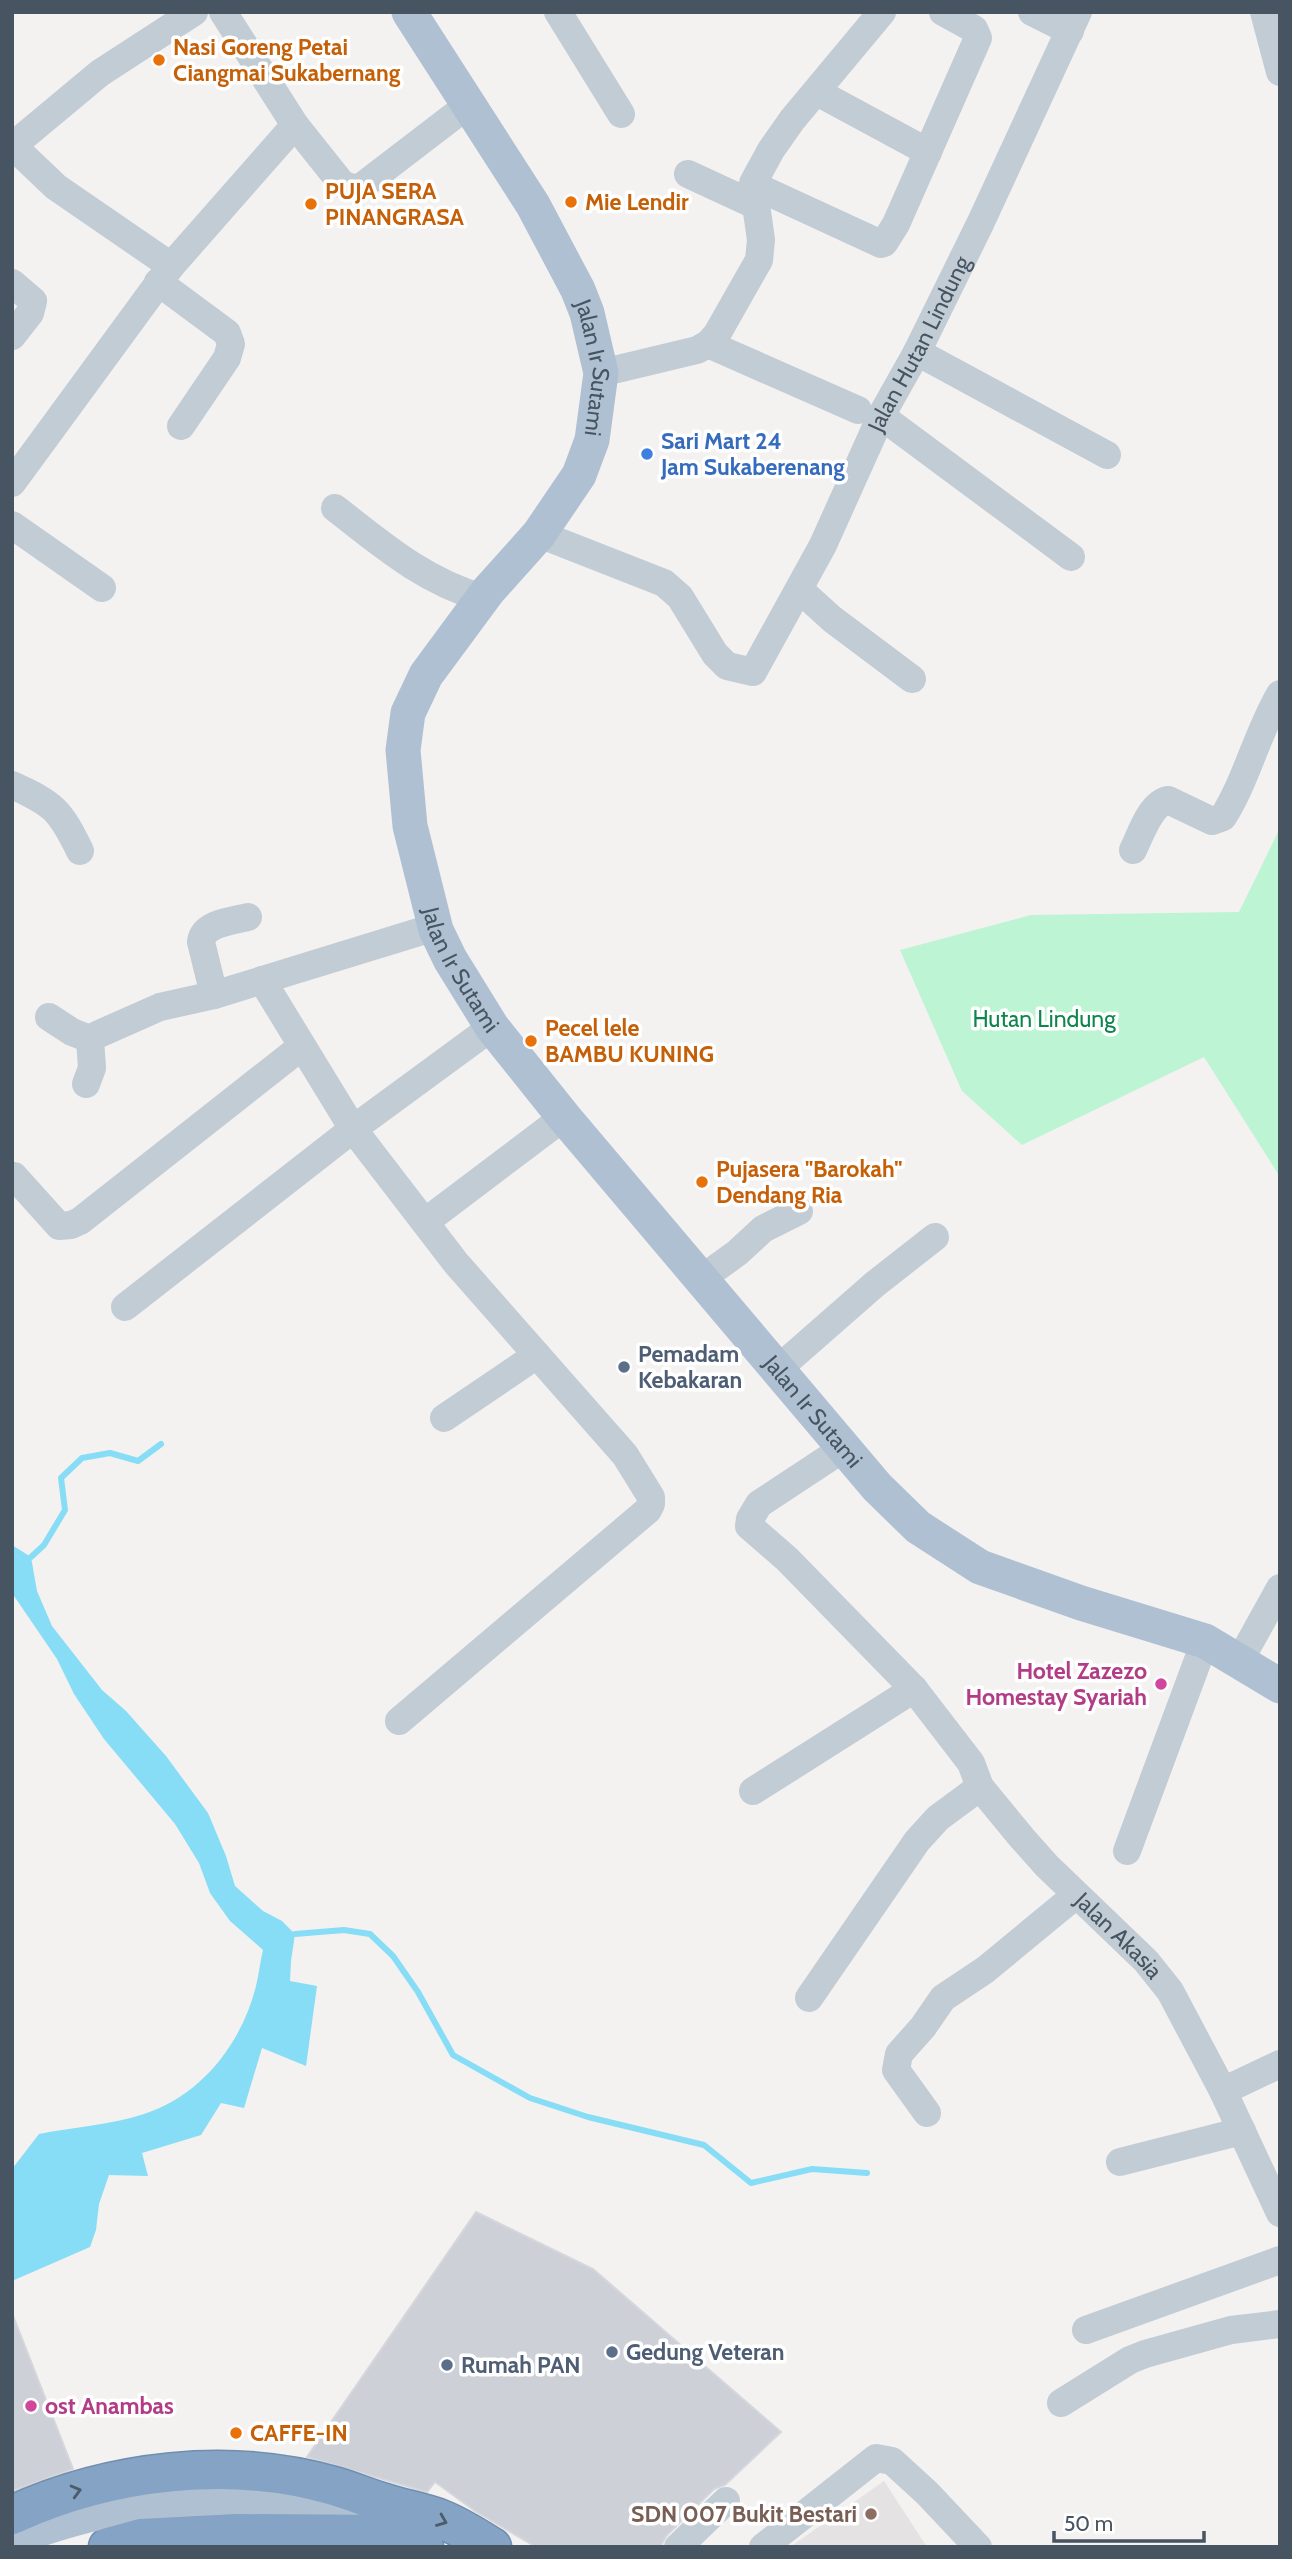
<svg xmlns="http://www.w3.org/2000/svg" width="1292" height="2559" font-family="Cabin,sans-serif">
<rect width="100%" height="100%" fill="#f4f1f1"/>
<path fill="#e5e2e3" d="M 884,2481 L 927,2547 L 790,2547 Z"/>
<path fill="#bdf4d3" d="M 1280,828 L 1280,1177 L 1204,1057 L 1022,1145 L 962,1091 L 900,950 L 1031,915 L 1239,912 Z"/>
<path fill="#86ddf5" d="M 12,1545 L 31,1557 L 37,1591 L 52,1626 L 102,1690 L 126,1711 L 166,1756 L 208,1813 L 226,1856 L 235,1886 L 263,1911 L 282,1921 L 295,1934 L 291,1961 L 290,1981 L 317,1986 L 306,2066 L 262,2048 L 244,2108 L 221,2103 L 201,2135 L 142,2153 L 148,2176 L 109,2175 L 99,2204 L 96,2230 L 90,2247 L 12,2281 L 12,2169 L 39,2134 C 74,2127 111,2125 144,2114 C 201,2096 242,2043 256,1986 C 259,1974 260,1962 263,1950 L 230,1921 L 210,1893 L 199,1863 L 175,1824 L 104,1739 L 74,1694 L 57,1659 L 12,1593 Z"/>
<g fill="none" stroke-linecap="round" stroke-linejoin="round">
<path stroke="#86ddf5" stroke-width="6" d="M 31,1557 L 44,1545 L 65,1510 L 61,1478 L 82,1458 L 110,1453 L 138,1461 L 161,1444
M 295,1934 L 344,1930 L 370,1934 L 393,1956 L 418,1992 L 453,2055 L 530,2098 L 588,2117 L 704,2145 L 751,2183 L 812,2169 L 867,2173"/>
</g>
<path fill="#cdd0d6" stroke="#d5d7dd" stroke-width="2" d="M 476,2212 L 593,2269 L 781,2432 L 725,2485 L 714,2489 L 667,2535 L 660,2547 L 536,2547 L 475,2511 L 435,2482 L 427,2492 L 307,2457 Z
M 12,2313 L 73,2469 L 12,2491 Z"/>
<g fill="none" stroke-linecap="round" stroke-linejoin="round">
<defs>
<path id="highway" d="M 12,2515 C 110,2470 230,2456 334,2486 C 351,2491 368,2498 385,2503 C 403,2509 423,2512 441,2519 C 459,2526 476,2537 492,2547
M 108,2547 L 141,2538 L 237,2533 L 387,2534 L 424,2547"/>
</defs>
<use href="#highway" stroke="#708eb0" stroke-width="41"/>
<g stroke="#c1ccd4" stroke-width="28">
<path d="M 223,12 L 295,125 L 342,184 L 352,188 L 361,187 L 468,105"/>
<path d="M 558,12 L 621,114"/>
<path d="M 1032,12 L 1070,31"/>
<path d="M 1264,12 L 1280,72"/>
<path d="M 817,92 L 928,152"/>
<path d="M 15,148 L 56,187 L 171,266"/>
<path d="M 12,151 L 22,138 L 100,73 L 194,12"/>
<path d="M 688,174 L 755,205"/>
<path d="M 753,185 L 881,244 L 884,243 L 896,224 L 978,38 L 974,29 L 943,12"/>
<path d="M 158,282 L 227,333 L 231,344 L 227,358 L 181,426"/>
<path d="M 12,283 L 33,301 L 30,313 L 12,336"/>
<path d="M 708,344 L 858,410"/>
<path d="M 917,352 L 1107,455"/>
<path d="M 601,373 L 697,350 L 708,344 L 717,334 L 759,260 L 761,240 L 753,183 L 771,150 L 792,120 L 882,12"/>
<path d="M 881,416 L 1071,557"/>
<path d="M 12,483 L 171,266 L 295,125"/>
<path d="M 335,508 C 381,544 425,582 483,598"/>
<path d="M 12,525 L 102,588"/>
<path id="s1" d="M 539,534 L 664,583 L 680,597 L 715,654 L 727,666 L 753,672 L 823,545 L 881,416 L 917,352 L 980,224 L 1078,12"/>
<path d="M 800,590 L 832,619 L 912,679"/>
<path d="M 12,785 C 54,804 60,810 80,851"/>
<path d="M 1133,850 C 1141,834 1150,804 1168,800 L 1212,821 L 1223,817 C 1247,779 1257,733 1280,694"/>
<path d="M 262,980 L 353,1129 L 456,1263 L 625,1455 L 651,1497 L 651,1504 L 648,1510 L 399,1721"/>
<path d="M 214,995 L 201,942 C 203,923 232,921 248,917"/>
<path d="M 49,1017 L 72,1032 L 90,1039"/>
<path d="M 86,1084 L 92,1068 L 90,1039 L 99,1034 L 160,1007 L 214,995 L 435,927"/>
<path d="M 14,1176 L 59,1226 L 71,1225 L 80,1221 L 301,1047"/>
<path d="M 425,1222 L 564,1117"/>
<path d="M 701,1279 L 737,1253 L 763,1229 L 799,1211"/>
<path d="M 125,1307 L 353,1129 L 492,1027"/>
<path d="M 778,1369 L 875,1284 L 935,1237"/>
<path d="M 444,1418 L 537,1355"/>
<path id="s2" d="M 844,1448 L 759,1504 L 750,1519 L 749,1526 L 787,1559 L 914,1689 L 971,1763 L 980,1787 L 1022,1838 L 1047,1866 L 1146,1961 L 1170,1991 L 1223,2091 L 1280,2213"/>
<path d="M 1240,1660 L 1280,1588"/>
<path d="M 753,1791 L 914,1689"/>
<path d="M 1127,1851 L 1205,1641"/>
<path d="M 809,1998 L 917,1841 L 938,1818 L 980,1787"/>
<path d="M 1223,2091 L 1280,2064"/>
<path d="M 927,2113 L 896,2070 L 899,2054 L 923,2027 L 943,1998 L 985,1970 L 1076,1895"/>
<path d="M 1120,2162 L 1242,2131"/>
<path d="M 1086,2330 L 1280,2260"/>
<path d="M 1061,2403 L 1130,2360 L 1145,2354 L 1231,2330 L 1280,2324"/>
<path d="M 678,2547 L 726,2501"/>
<path d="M 763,2547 L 876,2458 L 892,2461 L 927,2493 L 978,2547"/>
</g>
<g stroke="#afc0d2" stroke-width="35">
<path id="s3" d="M 409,12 L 533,205 L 578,290 L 587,313 L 601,373 L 592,440 L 579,475 L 539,534 L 488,591 L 426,675 L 408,713 L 403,750 L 410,826 L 436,930 L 450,959 L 492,1027 L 564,1117 L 877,1487 L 918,1527 L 980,1567 L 1081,1603 L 1205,1641 L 1280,1686"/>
<path d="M 12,2539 C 73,2516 134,2501 200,2499 C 244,2498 289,2506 333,2507 C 349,2507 365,2505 381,2504"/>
</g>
<use href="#highway" stroke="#85a3c4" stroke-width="38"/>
</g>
<defs><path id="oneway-chevron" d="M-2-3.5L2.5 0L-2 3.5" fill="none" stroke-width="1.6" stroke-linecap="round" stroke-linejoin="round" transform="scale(1.75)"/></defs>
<g stroke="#4d5c6b">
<use href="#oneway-chevron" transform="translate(76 2491) rotate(-15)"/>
<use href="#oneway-chevron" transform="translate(442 2521) rotate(22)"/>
</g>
<g fill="#e8710a" stroke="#fff" stroke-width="2.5">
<circle cx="159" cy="60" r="7"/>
<circle cx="571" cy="202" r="7"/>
<circle cx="311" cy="204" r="7"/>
<circle cx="531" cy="1041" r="7"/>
<circle cx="702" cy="1182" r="7"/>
<circle cx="236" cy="2433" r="7"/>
</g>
<circle fill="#3f7fe0" stroke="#fff" stroke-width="2.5" cx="647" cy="454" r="7"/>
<g fill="#5c6f8a" stroke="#fff" stroke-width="2.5">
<circle cx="624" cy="1367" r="7"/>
<circle cx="612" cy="2352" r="7"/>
<circle cx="447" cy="2365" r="7"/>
</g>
<g fill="#d1479c" stroke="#fff" stroke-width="2.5">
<circle cx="1161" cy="1684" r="7"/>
<circle cx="31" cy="2406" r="7"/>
</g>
<circle fill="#8d6e63" stroke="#fff" stroke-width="2.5" cx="871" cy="2514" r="7"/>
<g text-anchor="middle" stroke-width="7" stroke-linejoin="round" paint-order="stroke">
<g font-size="23" font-weight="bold" fill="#c56008" stroke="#fff" text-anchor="start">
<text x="173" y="55">Nasi Goreng Petai<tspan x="173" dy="26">Ciangmai Sukabernang</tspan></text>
<text x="325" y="199">PUJA SERA<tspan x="325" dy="26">PINANGRASA</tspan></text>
<text x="585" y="210">Mie Lendir</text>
<text x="545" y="1036">Pecel lele<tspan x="545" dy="26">BAMBU KUNING</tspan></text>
<text x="716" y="1177">Pujasera "Barokah"<tspan x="716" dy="26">Dendang Ria</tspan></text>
<text x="250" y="2441">CAFFE-IN</text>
</g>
<g font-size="23" fill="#475461" stroke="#fff">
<text dy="8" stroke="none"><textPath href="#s1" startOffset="634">Jalan Hutan Lindung</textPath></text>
<text dy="8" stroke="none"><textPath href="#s3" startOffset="406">Jalan Ir Sutami</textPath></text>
<text dy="8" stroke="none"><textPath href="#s3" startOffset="1078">Jalan Ir Sutami</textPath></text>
<text dy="8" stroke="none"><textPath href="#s3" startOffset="1645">Jalan Ir Sutami</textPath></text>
<text dy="8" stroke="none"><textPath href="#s2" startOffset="681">Jalan Akasia</textPath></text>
</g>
<g font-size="23" font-weight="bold" fill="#366cbe" stroke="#fff" text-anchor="start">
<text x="661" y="449">Sari Mart 24<tspan x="661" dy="26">Jam Sukaberenang</tspan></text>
</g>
<g font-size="23" fill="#0e864b" stroke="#fff">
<text x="1044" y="1027">Hutan Lindung</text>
</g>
<g font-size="23" font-weight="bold" fill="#4e5e75" stroke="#fff" text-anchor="start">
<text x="638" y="1362">Pemadam<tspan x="638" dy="26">Kebakaran</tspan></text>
<text x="626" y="2360">Gedung Veteran</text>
<text x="461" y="2373">Rumah PAN</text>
</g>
<g font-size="23" font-weight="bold" fill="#b23c85" stroke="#fff" text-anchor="end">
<text x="1147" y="1679">Hotel Zazezo<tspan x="1147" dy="26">Homestay Syariah</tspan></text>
<text x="45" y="2414" text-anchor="start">ost Anambas</text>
</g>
<g font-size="23" font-weight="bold" fill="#785e54" stroke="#fff" text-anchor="end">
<text x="857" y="2522">SDN 007 Bukit Bestari</text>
</g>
</g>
<rect width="1292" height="2559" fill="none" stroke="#475461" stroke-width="28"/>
<path d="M1054 2531v10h150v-10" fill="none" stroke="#475461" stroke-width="3.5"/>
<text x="1064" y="2531" font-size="21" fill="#475461" stroke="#ffffff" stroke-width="5" paint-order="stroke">50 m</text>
</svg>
